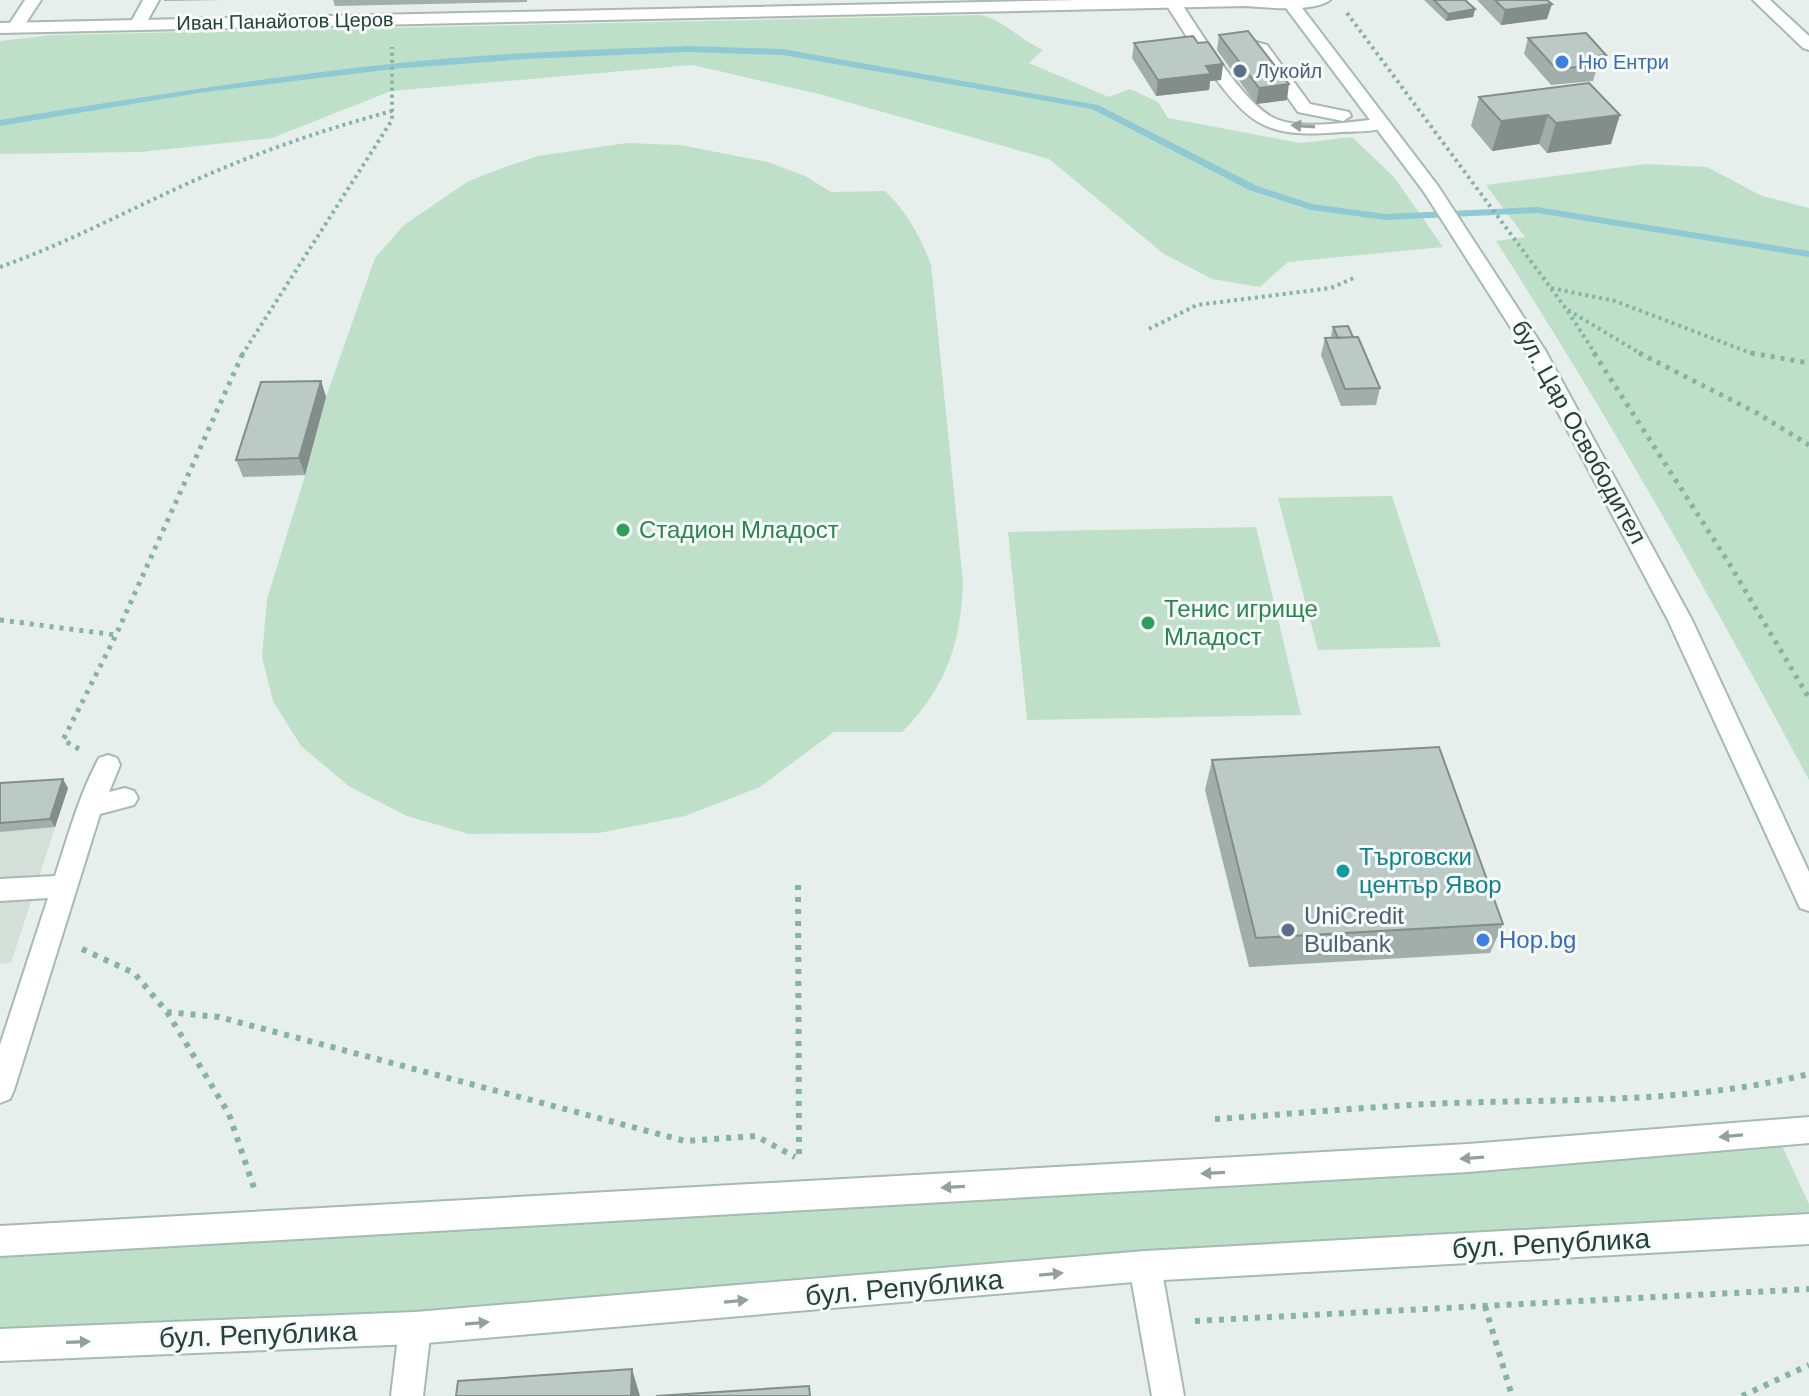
<svg xmlns="http://www.w3.org/2000/svg" width="1809" height="1396" font-family="Helvetica,sans-serif">
<rect width="100%" height="100%" fill="#e6efeb"/>
<path fill="#d4dfda" d="M 68,788 L 11,963 L 0,964 L 0,791 Z"/>
<path fill="#bfe0c8" d="M 981,15 C 1005,21 1020,40 1043,50 L 1029,63 L 1109,97 L 1130,89 L 1158,102 L 1168,118 L 1300,143 L 1352,137 L 1394,177 L 1443,247 L 1288,262 L 1260,287 L 1212,279 L 1164,254 L 1049,159 L 819,94 L 692,65 L 391,91 L 272,138 L 141,152 L 0,154 L 0,41 L 52,35 Z
M 627,143 L 680,145 L 768,162 L 805,176 L 831,192 L 885,191 C 908,213 919,235 931,264 L 963,582 C 961,643 946,688 902,732 L 834,732 L 760,787 L 685,816 L 599,833 L 469,834 L 407,816 L 350,787 L 301,746 L 273,701 L 262,657 L 267,599 L 305,476 L 267,399 L 326,397 L 375,258 L 404,225 L 467,182 L 502,168 L 538,156 Z
M 1646,164 L 1707,167 L 1762,196 L 1809,208 L 1809,780 C 1711,597 1608,415 1496,241 L 1525,237 L 1486,185 Z
M 1392,496 L 1441,647 L 1318,650 L 1278,498 Z
M 1256,527 L 1301,715 L 1027,720 L 1008,532 Z
M 1776,1133 L 1809,1204 L 1809,1229 L 0,1346 L 0,1242 Z"/>
<g fill="none" stroke-linecap="round" stroke-linejoin="round">
<path fill="#8ec9d4" fill-rule="evenodd" d="M 687,46 L 783,49 L 1098,105 L 1257,186 L 1312,204 L 1386,214 L 1537,207 L 1809,251 L 1809,257 L 1537,213 L 1386,220 L 1311,210 L 1249,190 L 1092,109 L 783,55 L 687,52 L 525,59 L 393,69 L 205,92 L 0,126 L 0,120 C 130,99 259,78 390,64 C 489,53 588,50 687,46 Z"/>
<defs>
<path id="lane" d="M 25,0 L 41,0 L 22,29 L 10,29 L 8,26 Z
M 143,0 L 159,0 L 144,27 L 132,27 L 130,24 Z
M 1167,0 L 1179,0 C 1200,30 1243,105 1276,119 C 1307,131 1349,121 1381,119 L 1389,124 C 1379,133 1356,131 1342,132 C 1316,134 1285,136 1262,124 C 1228,108 1187,35 1165,3 Z
M 1753,0 L 1770,0 L 1809,36 L 1809,50 L 1803,48 Z
M 1229,35 L 1267,45 L 1310,104 L 1349,112 L 1351,116 L 1343,121 L 1298,112 L 1255,51 L 1223,43 L 1221,40 Z
M 108,755 L 117,758 L 120,765 L 109,792 L 125,788 L 134,791 L 138,798 L 134,805 L 100,814 L 14,1090 L 10,1099 L 0,1103 L 0,1045 L 48,898 L 0,901 L 0,879 L 55,876 C 68,836 79,795 99,758 Z
M 1145,1251 L 1156,1255 L 1161,1266 L 1184,1396 L 1152,1396 L 1129,1266 L 1134,1255 Z
M 415,1312 L 426,1317 L 431,1328 L 423,1396 L 391,1396 L 399,1328 L 404,1317 Z"/>
<path id="street" d="M 1078,0 L 1330,0 C 1313,13 1265,7 1244,6 L 0,33 L 0,23 Z"/>
<path id="secondary" d="M 1280,0 L 1296,0 L 1438,186 L 1545,350 L 1692,620 L 1809,872 L 1809,911 L 1800,908 L 1668,620 L 1525,350 L 1424,192 Z
M 1809,1117 L 1809,1143 L 1468,1172 L 0,1256 L 0,1226 L 1468,1144 Z
M 1809,1214 L 1809,1244 L 1145,1281 L 415,1344 L 0,1361 L 0,1329 L 415,1312 L 1145,1251 Z"/>
</defs>
<use href="#lane" stroke="#a8b8b2" stroke-width="4"/>
<use href="#street" stroke="#a8b8b2" stroke-width="4"/>
<use href="#secondary" stroke="#a4bbb3" stroke-width="4"/>
<path stroke="#86b3a5" stroke-width="4" stroke-dasharray="3 4" stroke-linecap="butt" d="M 1347,13 L 1567,310 L 1596,355
M 0,267 C 71,242 137,205 207,175 C 267,149 329,128 392,111
M 1551,288 L 1615,301 L 1756,355
M 1568,310 L 1643,355
M 1149,329 L 1197,305 L 1331,288 L 1356,277
M 242,355 L 392,120 L 392,47"/>
<path stroke="#86b3a5" stroke-width="5" stroke-dasharray="4 6" stroke-linecap="butt" d="M 1594,353 L 1727,560 L 1809,698
M 1639,353 L 1757,413 L 1809,445
M 1751,353 L 1809,363
M 0,620 L 116,635
M 79,749 L 63,740 L 116,635 L 243,353"/>
<path stroke="#86b3a5" stroke-width="6" stroke-dasharray="5 7" stroke-linecap="butt" d="M 798,885 L 799,1159
M 82,949 L 134,973 L 167,1012 L 219,1017 L 685,1141 L 756,1136 L 795,1157
M 167,1012 L 229,1114 L 255,1191
M 1215,1119 C 1294,1114 1373,1106 1452,1103 C 1573,1099 1691,1103 1809,1074
M 1485,1306 L 1512,1396
M 1195,1321 L 1809,1289
M 1742,1396 L 1809,1365"/>
<use href="#lane" fill="#fff" fill-rule="evenodd"/>
<use href="#street" fill="#fff" fill-rule="evenodd"/>
<use href="#secondary" fill="#fff" fill-rule="evenodd"/>
</g>
<path fill="#a1aea9" d="M 164,0 L 224,0 L 164,1 Z
M 333,0 L 527,0 L 527,2 L 335,6 Z
M 1424,0 L 1465,0 L 1475,9 L 1473,17 L 1446,21 Z
M 1477,0 L 1547,0 L 1547,19 L 1501,25 Z
M 1219,35 L 1287,100 L 1256,104 L 1217,50 Z
M 1528,38 L 1606,55 L 1601,71 L 1596,71 L 1593,81 L 1551,85 L 1524,54 Z
M 1134,43 L 1198,43 L 1223,64 L 1221,80 L 1210,81 L 1209,90 L 1156,96 L 1132,58 Z
M 1589,83 L 1611,144 L 1547,153 L 1539,144 L 1492,151 L 1471,126 L 1479,97 Z
M 1333,327 L 1353,337 L 1380,388 L 1376,405 L 1341,406 L 1321,355 L 1325,338 L 1332,338 L 1331,336 Z
M 321,381 L 326,397 L 305,475 L 243,477 L 236,460 Z
M 1212,760 L 1503,924 L 1490,953 L 1249,967 L 1205,790 Z
M 0,783 L 68,788 L 55,827 L 0,832 Z"/>
<path fill="#838d89" d="M 1552,4 L 1547,19 L 1501,25 L 1505,10 Z
M 1475,9 L 1473,17 L 1446,21 L 1448,14 Z
M 1223,64 L 1221,80 L 1210,81 L 1209,90 L 1156,96 L 1158,80 L 1206,66 Z
M 1289,84 L 1287,100 L 1256,104 L 1259,88 Z
M 1548,115 L 1539,144 L 1492,151 L 1501,121 Z
M 1620,115 L 1611,144 L 1547,153 L 1556,123 Z
M 321,381 L 326,397 L 305,475 L 299,458 Z
M 63,779 L 68,788 L 55,827 L 50,819 Z
M 632,1369 L 640,1396 L 631,1396 Z"/>
<path fill="#bbcac4" stroke="#838d89" stroke-width="2" d="M 1434,0 L 1465,0 L 1475,9 L 1448,14 Z
M 1495,0 L 1547,0 L 1552,4 L 1505,10 Z
M 1248,31 L 1289,84 L 1259,88 L 1219,35 Z
M 1586,33 L 1606,55 L 1590,57 L 1598,65 L 1556,69 L 1528,38 Z
M 1193,36 L 1198,43 L 1208,42 L 1223,64 L 1206,66 L 1211,74 L 1158,80 L 1134,43 Z
M 1589,83 L 1620,115 L 1556,123 L 1548,115 L 1501,121 L 1479,97 Z
M 1348,326 L 1353,337 L 1338,338 L 1333,327 Z
M 1358,337 L 1380,388 L 1345,389 L 1325,338 Z
M 321,381 L 299,458 L 236,460 L 261,382 Z
M 1439,747 L 1503,924 L 1256,938 L 1212,760 Z
M 63,779 L 50,819 L 0,823 L 0,783 Z
M 632,1369 L 631,1396 L 456,1396 L 458,1381 Z
M 809,1386 L 810,1396 L 656,1396 Z"/>
<defs><path id="oneway-solid" d="M-6-.8H1V-3.2L6.5 0L1 3.2V.8H-6Z" transform="scale(2)"/></defs>
<g fill="#92a09c">
<use href="#oneway-solid" transform="translate(1303 126) rotate(-176)"/>
<use href="#oneway-solid" transform="translate(1731 1136) rotate(175)"/>
<use href="#oneway-solid" transform="translate(1472 1158) rotate(176)"/>
<use href="#oneway-solid" transform="translate(1213 1173) rotate(177)"/>
<use href="#oneway-solid" transform="translate(953 1187) rotate(177)"/>
<use href="#oneway-solid" transform="translate(1051 1274) rotate(-5)"/>
<use href="#oneway-solid" transform="translate(736 1301) rotate(-5)"/>
<use href="#oneway-solid" transform="translate(477 1323) rotate(-5)"/>
<use href="#oneway-solid" transform="translate(78 1342) rotate(-2)"/>
</g>
<g fill="#3f7fe0" stroke="#f7fbf9" stroke-width="3">
<circle cx="1562" cy="62" r="8"/>
<circle cx="1483" cy="940" r="8"/>
</g>
<g fill="#5c6f8a" stroke="#f7fbf9" stroke-width="3">
<circle cx="1240" cy="71" r="8"/>
<circle cx="1288" cy="930" r="8"/>
</g>
<g fill="#2e9e5b" stroke="#f7fbf9" stroke-width="3">
<circle cx="623" cy="530" r="8"/>
<circle cx="1148" cy="623" r="8"/>
</g>
<circle fill="#0f9aa8" stroke="#f7fbf9" stroke-width="3" cx="1343" cy="871" r="8"/>
<g text-anchor="middle" stroke-width="6" stroke-linejoin="round" paint-order="stroke">
<g font-size="20" fill="#24423a" stroke="#f7fbf9">
<text transform="translate(285 21) rotate(-1)" y="7">Иван Панайотов Церов</text>
</g>
<g font-size="20" fill="#366cbe" stroke="#f7fbf9" text-anchor="start">
<text x="1578" y="69">Ню Ентри</text>
</g>
<g font-size="20" fill="#4e5e75" stroke="#f7fbf9" text-anchor="start">
<text x="1256" y="78">Лукойл</text>
</g>
<g font-size="24" fill="#24423a" stroke="#f7fbf9">
<text transform="translate(1579 432) rotate(61)" y="8">бул. Цар Освободител</text>
</g>
<g font-size="24" fill="#27864d" stroke="#f7fbf9" text-anchor="start">
<text x="639" y="538">Стадион Младост</text>
<text x="1164" y="617">Тенис игрище<tspan x="1164" dy="28">Младост</tspan></text>
</g>
<g font-size="24" fill="#0d838f" stroke="#f7fbf9" text-anchor="start">
<text x="1359" y="865">Търговски<tspan x="1359" dy="28">център Явор</tspan></text>
</g>
<g font-size="24" fill="#4e5e75" stroke="#f7fbf9" text-anchor="start">
<text x="1304" y="924">UniCredit<tspan x="1304" dy="28">Bulbank</tspan></text>
</g>
<g font-size="24" fill="#366cbe" stroke="#f7fbf9" text-anchor="start">
<text x="1499" y="948">Hop.bg</text>
</g>
<g font-size="28" fill="#24423a" stroke="#f7fbf9">
<text transform="translate(1551 1243) rotate(-3)" y="10">бул. Република</text>
<text transform="translate(904 1287) rotate(-5)" y="10">бул. Република</text>
<text transform="translate(258 1334) rotate(-2)" y="10">бул. Република</text>
</g>
</g>
</svg>
